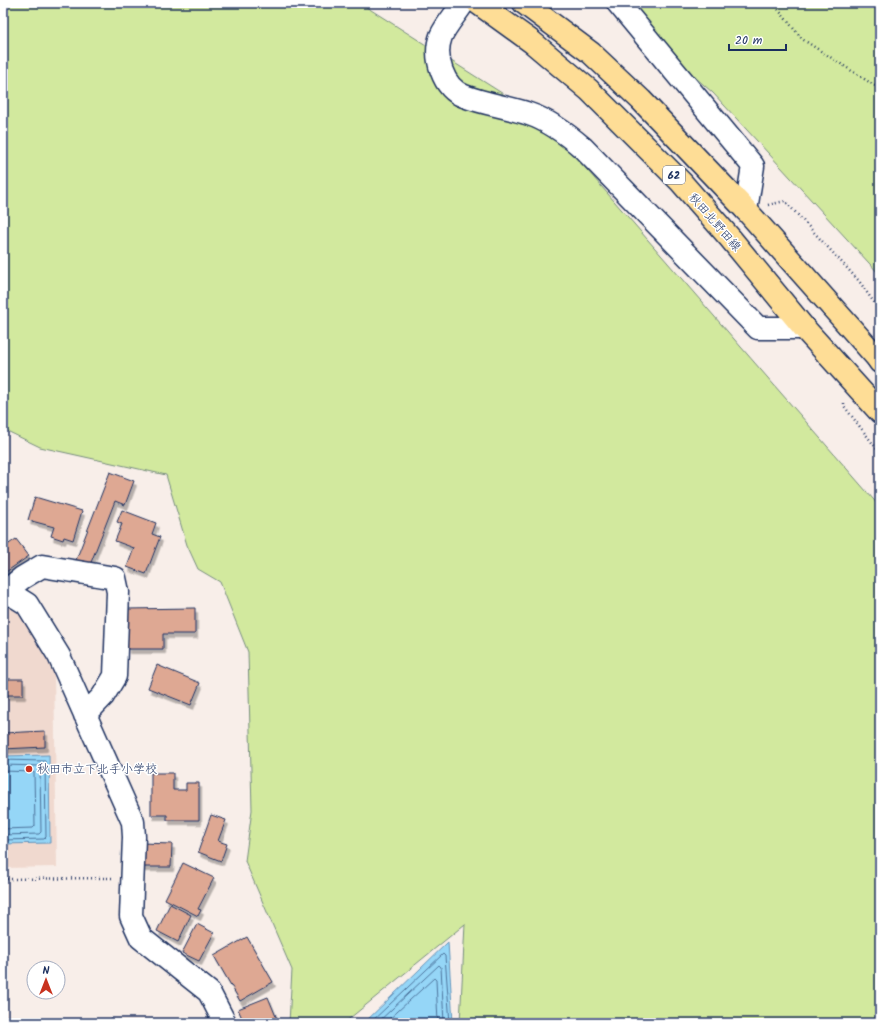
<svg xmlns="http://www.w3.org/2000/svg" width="883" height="1026" font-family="Kalam,'Klee One',sans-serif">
<defs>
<filter id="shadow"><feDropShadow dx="2.5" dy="4.5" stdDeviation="0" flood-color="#0004"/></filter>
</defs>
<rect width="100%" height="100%" fill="#f8eee9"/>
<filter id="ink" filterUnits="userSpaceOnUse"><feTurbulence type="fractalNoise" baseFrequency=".025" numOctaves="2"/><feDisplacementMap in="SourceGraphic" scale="8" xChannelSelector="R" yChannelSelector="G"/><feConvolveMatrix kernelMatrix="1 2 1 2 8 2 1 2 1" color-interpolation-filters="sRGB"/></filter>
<g filter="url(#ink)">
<path fill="#f0d9cf" d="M 3,600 L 28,615 L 54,671 L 57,867 L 3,868 Z"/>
<path fill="#d2e99e" stroke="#768c7e" d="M 3,3 L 360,3 L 508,97 L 568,148 L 880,507 L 880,1023 L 460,1023 L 465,924 L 344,1023 L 289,1023 L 292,970 L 245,861 L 252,810 L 248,652 L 220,582 L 198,569 L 187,545 L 166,475 L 40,447 L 3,429 Z
M 611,3 L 880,3 L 880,275 L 713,93 Z"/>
<path fill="#95d6f7" stroke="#6493ba" d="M 49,755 L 50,843 L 3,844 L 3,756 Z
M 448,942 L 453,1023 L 364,1023 Z"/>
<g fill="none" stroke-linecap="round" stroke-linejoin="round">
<path stroke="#4c729b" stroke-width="1" d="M 3,760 L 45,761 L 46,837 L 44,839 L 3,840
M 3,765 L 40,766 L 41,832 L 39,834 L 3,835
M 3,771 L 34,772 L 35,826 L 33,828 L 3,829
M 370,1023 L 443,954 L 445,956 L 450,1023
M 377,1023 L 439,965 L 441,967 L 444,1023
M 385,1023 L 434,978 L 436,980 L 438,1023"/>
</g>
<path fill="#dea893" stroke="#1b2f5e" filter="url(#shadow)" d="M 110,472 L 134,481 L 125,505 L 115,501 L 90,565 L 76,560 Z
M 35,497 L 82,511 L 73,540 L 64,537 L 63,540 L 51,536 L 54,527 L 28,520 Z
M 122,510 L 156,523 L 152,534 L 160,537 L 146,574 L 127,567 L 134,548 L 115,541 L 122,524 L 117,522 Z
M 16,539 L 29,556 L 3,574 L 3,548 Z
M 195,608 L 195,634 L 163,634 L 163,649 L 127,649 L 127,609 Z
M 157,665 L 200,683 L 191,705 L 148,688 Z
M 5,679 L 23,679 L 23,695 L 5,695 Z
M 45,731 L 45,747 L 3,749 L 3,733 Z
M 151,773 L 173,773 L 173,790 L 186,790 L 186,783 L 199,783 L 199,820 L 167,820 L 167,815 L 151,815 Z
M 211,815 L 226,820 L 218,841 L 227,844 L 221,861 L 198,852 Z
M 141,843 L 172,844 L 171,867 L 141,867 Z
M 183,863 L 214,878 L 198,909 L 201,910 L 198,916 L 165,899 Z
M 170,904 L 191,915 L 178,942 L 157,931 Z
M 197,924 L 214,933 L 199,961 L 182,953 Z
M 247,937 L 273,982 L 240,1001 L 214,956 Z
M 268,997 L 277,1019 L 267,1023 L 244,1023 L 238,1009 Z"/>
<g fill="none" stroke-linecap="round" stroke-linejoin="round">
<defs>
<path id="minor" d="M 463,3 C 456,14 446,25 441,36 C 433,57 443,88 464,96 C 485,104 508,107 529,114 C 550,121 567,134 583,148 L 758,328 L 804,328
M 618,3 L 753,166 L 746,210
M 3,589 L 27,604 L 59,656 L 133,822 L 134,837 L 131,916 L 141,938 L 209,992 L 225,1023
M 6,591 L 22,578 L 42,566 L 115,578 L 118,592 L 115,676 L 103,696 L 85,715"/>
<path id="major" d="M 478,3 L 532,42 L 589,90 L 681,182 L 730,238 L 804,328 L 880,412
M 524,3 L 591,53 L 641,100 L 746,210 L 880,361"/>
<path id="highway" d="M 878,359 L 880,362"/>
</defs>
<use href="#minor" stroke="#1b2f5e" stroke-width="25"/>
<use href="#major" stroke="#1b2f5e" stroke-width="25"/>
<use href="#highway" stroke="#1b2f5e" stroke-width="25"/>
<path stroke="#1b2f5e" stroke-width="2.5" stroke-dasharray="1 3" stroke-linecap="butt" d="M 773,3 L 802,39 L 880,89
M 768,205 L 785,201 L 859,281 L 880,311
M 844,403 L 844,406 L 880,453
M 3,879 L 112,878"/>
<use href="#minor" stroke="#fff" stroke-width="22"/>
<use href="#major" stroke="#fedd96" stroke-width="22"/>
<use href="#highway" stroke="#fedd96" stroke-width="22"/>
</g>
</g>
<circle fill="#c8321e" stroke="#fff" stroke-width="1.5" cx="29" cy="769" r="4"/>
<g text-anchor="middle" stroke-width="3" stroke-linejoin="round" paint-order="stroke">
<rect fill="#fff" stroke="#5f6d8e" stroke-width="1" x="663" y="166" width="22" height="18" rx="3"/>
<g font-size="11" font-weight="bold" fill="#1b2f5e">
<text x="674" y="179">62</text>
</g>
<g font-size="12" fill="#1b2f5e" stroke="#fff">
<text transform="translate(715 222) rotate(49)" y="4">秋田北野田線</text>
</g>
<g font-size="12" fill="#1b2f5e" stroke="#fff" text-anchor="start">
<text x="37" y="773">秋田市立下北手小学校</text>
</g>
</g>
<rect width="883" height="1026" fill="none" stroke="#fff" stroke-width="16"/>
<rect x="8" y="8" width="867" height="1010" fill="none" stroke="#1b2f5e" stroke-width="1.5" filter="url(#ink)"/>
<g transform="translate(46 980)"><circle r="19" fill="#ffffff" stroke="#a4acbf"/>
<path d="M0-3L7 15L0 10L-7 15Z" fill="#c8321e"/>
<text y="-6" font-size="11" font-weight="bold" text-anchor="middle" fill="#1b2f5e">N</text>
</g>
<path d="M729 44v6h57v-6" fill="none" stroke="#1b2f5e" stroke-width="2"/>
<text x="735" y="44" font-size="12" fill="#1b2f5e" stroke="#ffffff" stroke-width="3" paint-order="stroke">20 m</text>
</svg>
